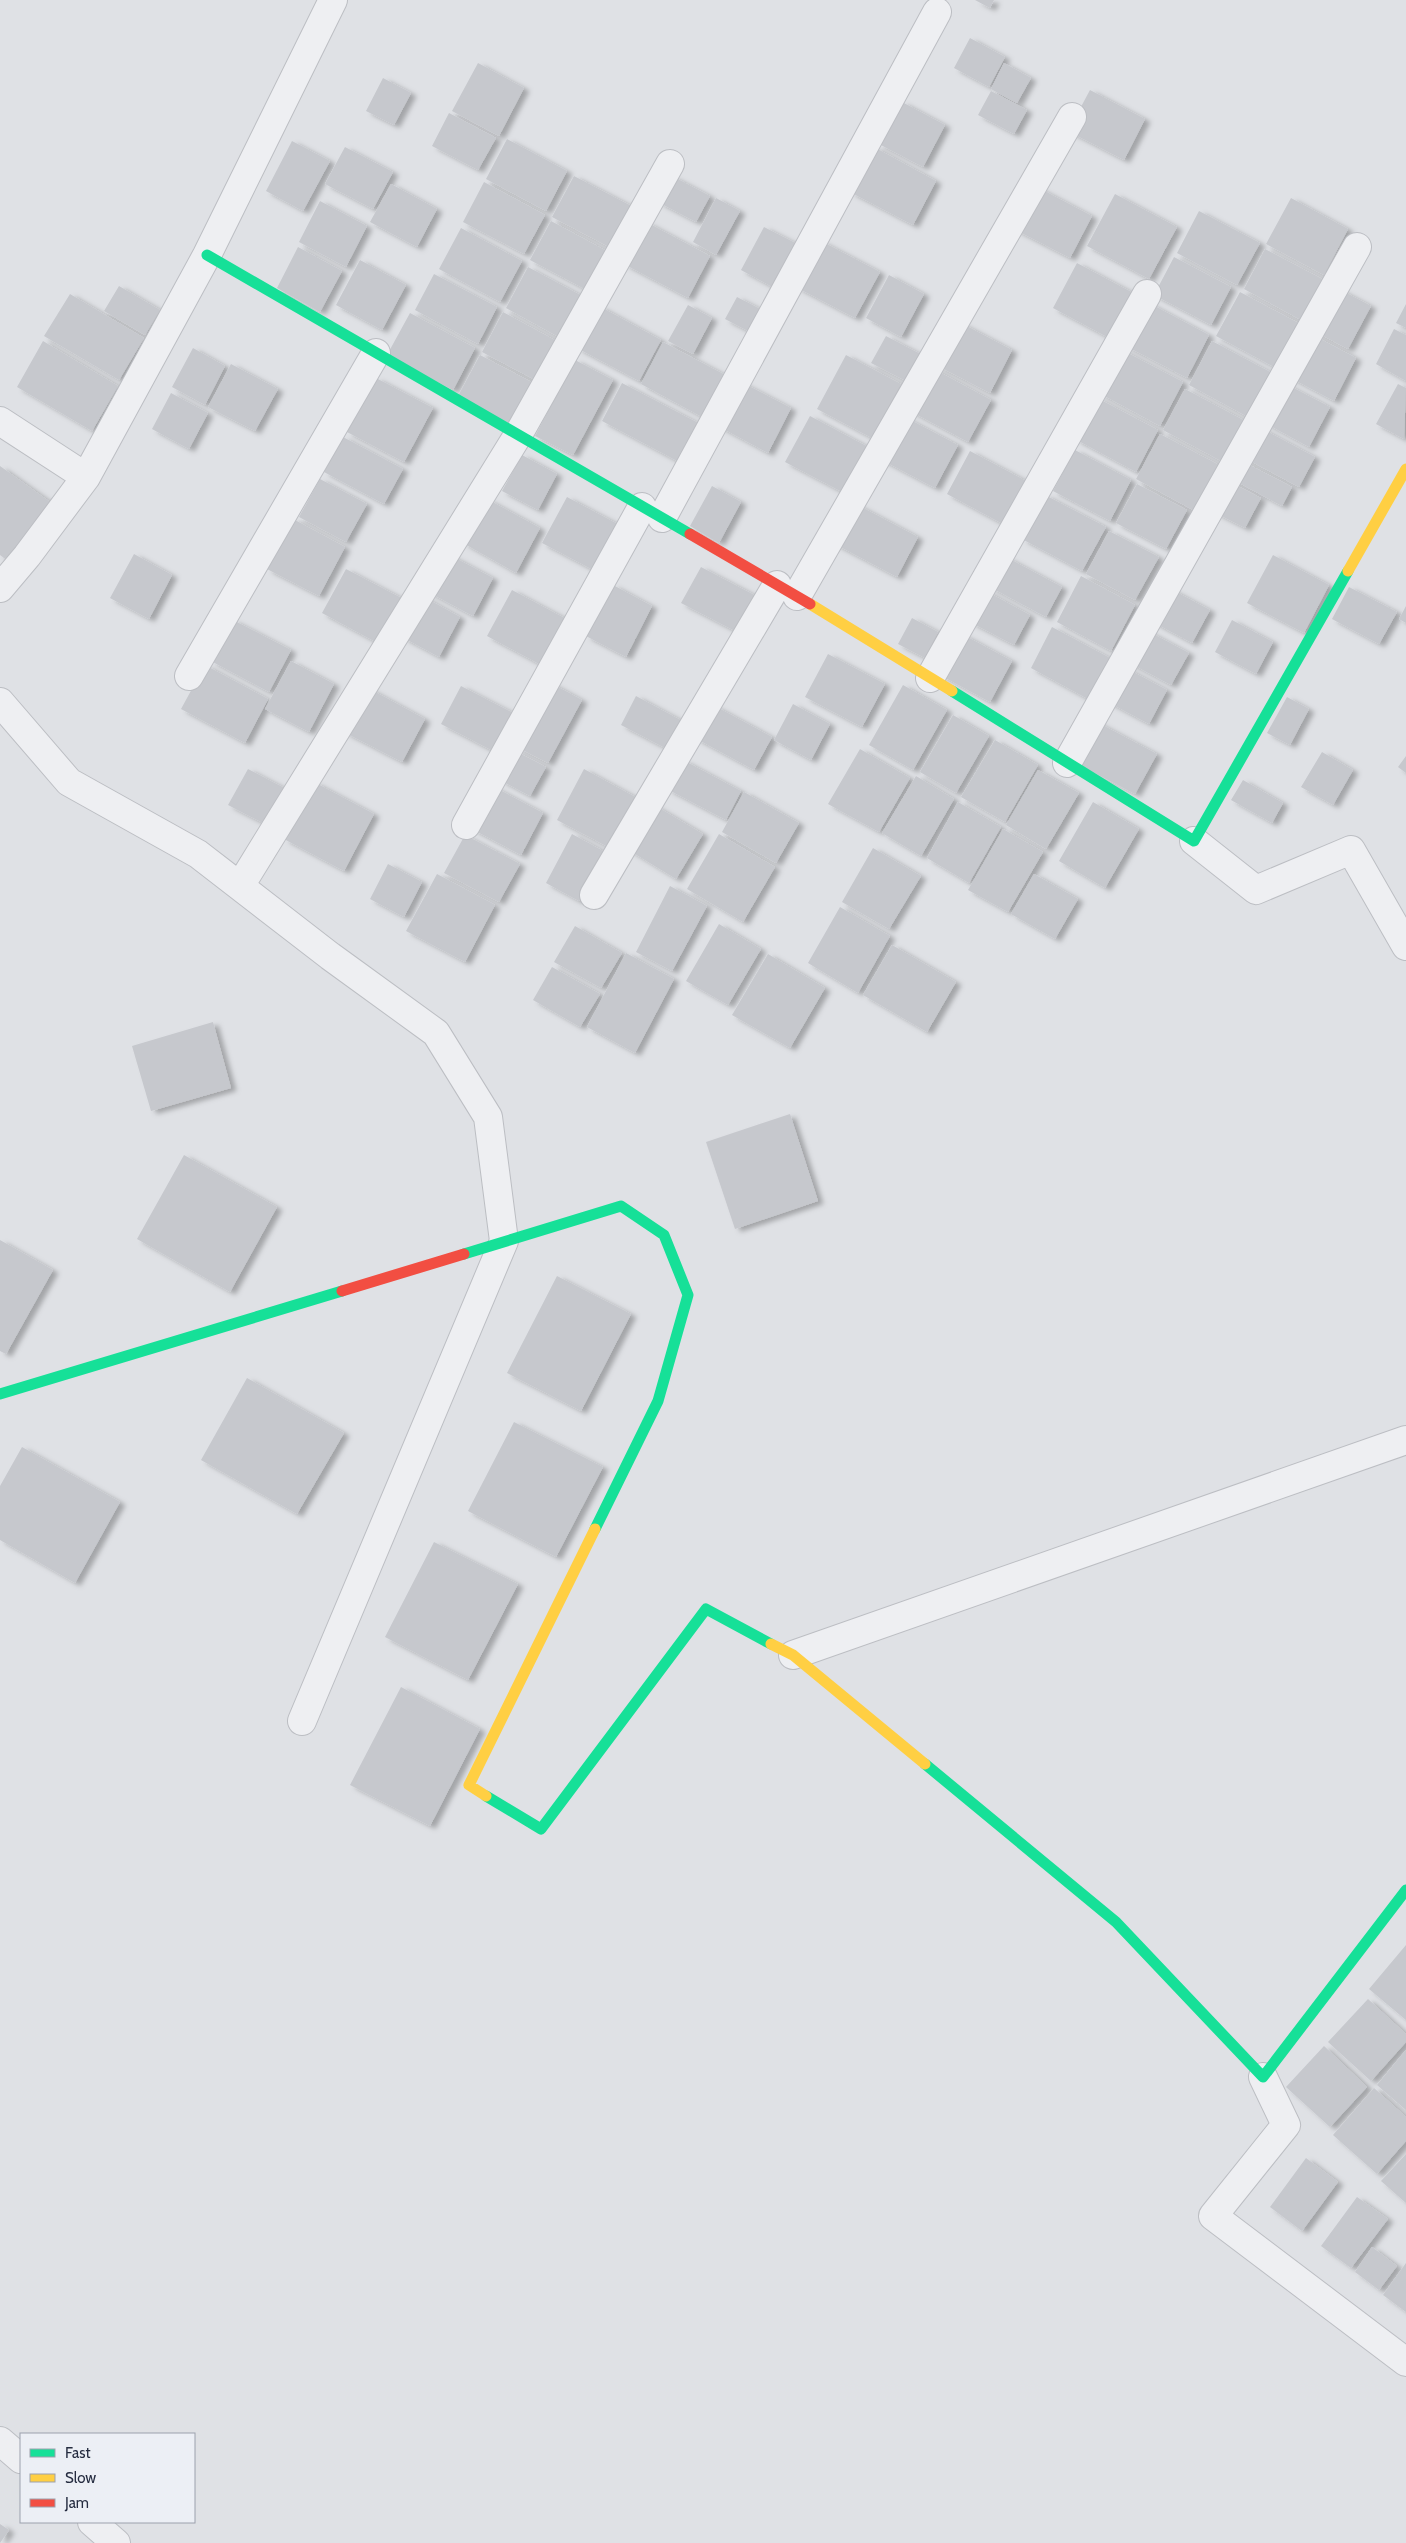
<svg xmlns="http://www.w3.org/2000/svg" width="1406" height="2543" font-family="Cabin,sans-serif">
<defs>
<filter id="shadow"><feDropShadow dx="5.5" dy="3" stdDeviation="2.5" flood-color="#0004"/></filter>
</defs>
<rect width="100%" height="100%" fill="#dfe1e5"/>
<path fill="#c6c8cd" filter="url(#shadow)" d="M 975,0 L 994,0 L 990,8 Z
M 970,38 L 1005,57 L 989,87 L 954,68 Z
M 478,63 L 524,88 L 499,136 L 452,111 Z
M 1004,63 L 1031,78 L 1017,103 L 991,89 Z
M 383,78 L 411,93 L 394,125 L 366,111 Z
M 1090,90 L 1145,119 L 1124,160 L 1068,131 Z
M 991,91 L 1027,110 L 1014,134 L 978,115 Z
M 902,102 L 945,125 L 923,167 L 879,144 Z
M 449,113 L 496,138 L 478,170 L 432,146 Z
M 507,139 L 567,171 L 546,211 L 486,179 Z
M 292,141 L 330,161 L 303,211 L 266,191 Z
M 345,147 L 393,172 L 373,209 L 325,184 Z
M 874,147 L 936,181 L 913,225 L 850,192 Z
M 574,176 L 637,209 L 615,250 L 552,217 Z
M 672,176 L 710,196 L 696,222 L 658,202 Z
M 484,182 L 545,215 L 524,254 L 463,222 Z
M 391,184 L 437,209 L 417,247 L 370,222 Z
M 1037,187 L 1092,216 L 1070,258 L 1014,229 Z
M 1115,194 L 1177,227 L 1149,279 L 1087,246 Z
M 716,198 L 740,211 L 716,255 L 693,242 Z
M 1291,198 L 1348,229 L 1324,275 L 1266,244 Z
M 320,201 L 367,226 L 346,267 L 299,242 Z
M 1199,211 L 1260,243 L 1237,285 L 1177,253 Z
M 551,221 L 614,255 L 594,294 L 530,260 Z
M 646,222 L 710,256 L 688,298 L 624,264 Z
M 764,227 L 801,246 L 778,290 L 741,270 Z
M 461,228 L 522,261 L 500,302 L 439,269 Z
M 821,241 L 880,272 L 855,318 L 796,287 Z
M 298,247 L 342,271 L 320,312 L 277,288 Z
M 1265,249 L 1324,280 L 1303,321 L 1244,289 Z
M 1174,257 L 1231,287 L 1211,325 L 1154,295 Z
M 360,260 L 406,285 L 382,330 L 336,305 Z
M 1077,263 L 1135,294 L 1111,339 L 1053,308 Z
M 528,267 L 588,299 L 566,341 L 506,308 Z
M 434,274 L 497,307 L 478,344 L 415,310 Z
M 889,275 L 924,294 L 901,337 L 866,318 Z
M 119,286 L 160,310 L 145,335 L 104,311 Z
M 1337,288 L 1371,306 L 1348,349 L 1314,331 Z
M 1240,292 L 1304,326 L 1280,370 L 1216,336 Z
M 70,294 L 144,338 L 119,380 L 44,336 Z
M 737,297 L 764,311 L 752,333 L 725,319 Z
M 1149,303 L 1209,335 L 1187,378 L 1126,346 Z
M 1406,304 L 1406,328 L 1396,323 Z
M 688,305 L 712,318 L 693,354 L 668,341 Z
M 599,306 L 661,340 L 639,381 L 577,348 Z
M 503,312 L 562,344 L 541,383 L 482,352 Z
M 410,313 L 475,348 L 453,390 L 387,355 Z
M 961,323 L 1012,350 L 990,393 L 938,366 Z
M 1394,329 L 1406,335 L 1406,381 L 1376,364 Z
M 1311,334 L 1356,358 L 1334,401 L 1289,377 Z
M 886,336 L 926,357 L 912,384 L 871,363 Z
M 43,341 L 118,386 L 92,431 L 17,387 Z
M 1212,341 L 1272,373 L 1248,417 L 1189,385 Z
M 663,342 L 727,376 L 704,418 L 641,384 Z
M 193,348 L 225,366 L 205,405 L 172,387 Z
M 1122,350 L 1183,382 L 1160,426 L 1099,393 Z
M 480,355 L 535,384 L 513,427 L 457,398 Z
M 846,355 L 901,384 L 872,438 L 817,409 Z
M 575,360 L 613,380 L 573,455 L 535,436 Z
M 231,364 L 278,389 L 255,431 L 208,407 Z
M 932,368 L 991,400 L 968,442 L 910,411 Z
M 376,378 L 433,408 L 404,462 L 347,432 Z
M 741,382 L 791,408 L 768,453 L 718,426 Z
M 622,383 L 702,425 L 681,463 L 602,421 Z
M 1286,384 L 1330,407 L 1309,447 L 1265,423 Z
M 1398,384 L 1406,388 L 1404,439 L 1376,424 Z
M 1185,389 L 1247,422 L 1225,463 L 1163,430 Z
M 171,393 L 208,413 L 189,449 L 152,429 Z
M 1097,398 L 1158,430 L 1136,472 L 1075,439 Z
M 810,416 L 870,448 L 846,494 L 785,462 Z
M 903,416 L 958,445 L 935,488 L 880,459 Z
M 1259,427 L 1315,457 L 1299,487 L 1243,457 Z
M 1160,434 L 1219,465 L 1195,511 L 1136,479 Z
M 343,437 L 403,469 L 384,504 L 324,472 Z
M 1075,450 L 1131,480 L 1110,521 L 1053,491 Z
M 970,451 L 1026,481 L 1003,524 L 947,494 Z
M 522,455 L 557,474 L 538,510 L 502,491 Z
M 1240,460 L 1292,487 L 1282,506 L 1230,478 Z
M 0,466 L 50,502 L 8,561 L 0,555 Z
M 320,479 L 367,504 L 346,542 L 299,517 Z
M 1228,481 L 1261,498 L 1245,528 L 1212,511 Z
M 1137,484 L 1187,510 L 1166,549 L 1116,523 Z
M 712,486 L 741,502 L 719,543 L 690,526 Z
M 1045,495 L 1106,527 L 1082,571 L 1022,539 Z
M 567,497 L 625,528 L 601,574 L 542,543 Z
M 487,499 L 540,528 L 516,573 L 463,543 Z
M 854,503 L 918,537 L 897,577 L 833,543 Z
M 293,519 L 345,547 L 319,596 L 267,569 Z
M 1109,531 L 1159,557 L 1135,600 L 1086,574 Z
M 134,554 L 172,575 L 149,619 L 110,598 Z
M 448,554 L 493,578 L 473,616 L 428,592 Z
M 1273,555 L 1329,585 L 1304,633 L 1247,603 Z
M 1006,557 L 1062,587 L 1046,617 L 990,587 Z
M 701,567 L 758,597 L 739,633 L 681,603 Z
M 346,569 L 409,602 L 385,647 L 322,613 Z
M 1081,576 L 1135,605 L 1111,651 L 1057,622 Z
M 613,585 L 652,606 L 626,657 L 586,636 Z
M 1349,587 L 1397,612 L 1379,644 L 1332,619 Z
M 1169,588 L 1210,610 L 1192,643 L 1151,621 Z
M 512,590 L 570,621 L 545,667 L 487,636 Z
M 986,591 L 1030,615 L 1014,645 L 970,622 Z
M 424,597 L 460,617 L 439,657 L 402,637 Z
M 1406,606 L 1406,623 L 1399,619 Z
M 912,618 L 938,632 L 925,658 L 898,644 Z
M 233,620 L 291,650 L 269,692 L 211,661 Z
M 1232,620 L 1273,642 L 1256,674 L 1215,652 Z
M 1052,627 L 1110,658 L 1088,699 L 1031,668 Z
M 1144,629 L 1189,653 L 1171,685 L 1126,661 Z
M 962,634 L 1012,661 L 990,702 L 940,675 Z
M 828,654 L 885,684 L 862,727 L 805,697 Z
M 291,661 L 334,684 L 309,732 L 265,709 Z
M 205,665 L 268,699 L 245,743 L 181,709 Z
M 1124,667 L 1167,690 L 1149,724 L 1106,701 Z
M 551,683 L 582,700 L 548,763 L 517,747 Z
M 903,685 L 947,710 L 913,770 L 869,745 Z
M 461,686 L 517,715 L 497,753 L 441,724 Z
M 368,688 L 425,719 L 402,762 L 344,732 Z
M 636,696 L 686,723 L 671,751 L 621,725 Z
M 1287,697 L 1309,709 L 1290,745 L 1267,733 Z
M 793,704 L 830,724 L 811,760 L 774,740 Z
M 713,705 L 772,737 L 754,770 L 695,738 Z
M 953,715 L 989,736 L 956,793 L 920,772 Z
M 1095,721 L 1157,754 L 1135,794 L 1074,762 Z
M 995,740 L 1038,765 L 1005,822 L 961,797 Z
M 860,749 L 910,778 L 879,832 L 828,804 Z
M 515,751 L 546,767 L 530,796 L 500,780 Z
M 1322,752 L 1353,770 L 1333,805 L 1301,787 Z
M 1406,756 L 1406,773 L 1398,767 Z
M 683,760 L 741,791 L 726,820 L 667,789 Z
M 248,769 L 288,790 L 269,826 L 228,805 Z
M 584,769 L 637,798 L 610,848 L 557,820 Z
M 1038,770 L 1079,793 L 1046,849 L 1006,825 Z
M 916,776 L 954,799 L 921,856 L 882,833 Z
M 1243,780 L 1283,803 L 1272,823 L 1231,800 Z
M 314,782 L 374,814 L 344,871 L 284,839 Z
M 494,787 L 543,813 L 521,855 L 472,829 Z
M 744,792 L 799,823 L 776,863 L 722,832 Z
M 958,802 L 1001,827 L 969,883 L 927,858 Z
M 1093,802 L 1139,829 L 1105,888 L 1059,861 Z
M 654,805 L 703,834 L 676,879 L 627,849 Z
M 1003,829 L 1043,852 L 1008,912 L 968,890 Z
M 572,834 L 605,852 L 579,901 L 546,883 Z
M 719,834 L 775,867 L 743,922 L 687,889 Z
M 465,835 L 520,864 L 499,902 L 444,873 Z
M 873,848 L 921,876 L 889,929 L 842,902 Z
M 388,864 L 422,882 L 404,917 L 370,899 Z
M 437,874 L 495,905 L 465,962 L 406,931 Z
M 1034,874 L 1078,899 L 1055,939 L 1011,914 Z
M 670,886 L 707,906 L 672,971 L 636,952 Z
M 840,907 L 890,936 L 858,993 L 808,963 Z
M 719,924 L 761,949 L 728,1005 L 686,981 Z
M 575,926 L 622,953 L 601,988 L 554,962 Z
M 892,945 L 956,982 L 927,1032 L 863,995 Z
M 626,953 L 674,979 L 635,1053 L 587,1027 Z
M 768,954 L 825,988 L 790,1048 L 732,1015 Z
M 552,967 L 600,994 L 580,1027 L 533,1000 Z
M 213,1022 L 231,1088 L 151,1111 L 132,1046 Z
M 790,1114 L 818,1201 L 735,1229 L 706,1142 Z
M 184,1155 L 277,1207 L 230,1292 L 137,1239 Z
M 0,1240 L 53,1270 L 6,1354 L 0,1351 Z
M 557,1276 L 631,1314 L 581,1411 L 507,1373 Z
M 247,1378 L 344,1433 L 297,1514 L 201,1460 Z
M 514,1422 L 603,1467 L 556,1557 L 468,1511 Z
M 22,1447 L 120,1502 L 75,1583 L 0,1540 L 0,1486 Z
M 434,1542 L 518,1584 L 468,1680 L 385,1637 Z
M 401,1687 L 480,1729 L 430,1826 L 350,1785 Z
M 1406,1945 L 1406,2020 L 1369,1989 Z
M 1368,1999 L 1406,2034 L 1406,2042 L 1371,2081 L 1328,2042 Z
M 1324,2046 L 1367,2087 L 1330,2127 L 1286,2087 Z
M 1406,2050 L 1406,2110 L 1377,2085 Z
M 1374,2088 L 1406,2117 L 1406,2141 L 1377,2174 L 1333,2135 Z
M 1406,2154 L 1406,2203 L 1381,2181 Z
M 1306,2158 L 1338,2182 L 1302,2231 L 1270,2207 Z
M 1357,2197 L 1388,2219 L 1351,2268 L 1321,2246 Z
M 1372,2247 L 1397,2266 L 1379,2290 L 1355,2272 Z
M 1406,2263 L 1406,2312 L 1383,2295 Z
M 0,2524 L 9,2530 L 0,2543 Z"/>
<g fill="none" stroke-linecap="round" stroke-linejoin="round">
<defs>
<path id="street" d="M 0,421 L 86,477
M 662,518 L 937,12
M 0,588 L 27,556 L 86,477 L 207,255 L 333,0
M 797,596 L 1072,117
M 189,676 L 376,353
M 930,678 L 1147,294
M 0,702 L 69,782 L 198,854 L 330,956 L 436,1033 L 488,1117 L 504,1241 L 302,1721
M 1067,763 L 1357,247
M 466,825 L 642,507
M 1194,841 L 1256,890 L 1351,850 L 1406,946
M 240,886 L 518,435 L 670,164
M 594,895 L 777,585
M 793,1655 L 1406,1440
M 1263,2077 L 1286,2125 L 1213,2216 L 1406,2362
M 0,2441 L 21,2459
M 92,2522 L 116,2543"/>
</defs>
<use href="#street" stroke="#bcbec3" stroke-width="30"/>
<use href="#street" stroke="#eeeff2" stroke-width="28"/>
<path stroke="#16e098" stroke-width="11" d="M 207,255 L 690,534
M 952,691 L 1194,841 L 1348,571
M 464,1254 L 621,1206 L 664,1235 L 688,1295 L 658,1401 L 595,1529
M 0,1394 L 342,1291
M 925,1764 L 1116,1922 L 1263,2077 L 1406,1890
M 486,1796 L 541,1829 L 706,1609 L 771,1644"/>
<path stroke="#ffcf43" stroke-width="11" d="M 1348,571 L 1406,469
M 810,604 L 952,691
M 771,1644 L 793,1655 L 925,1764
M 486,1796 L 469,1785 L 595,1529"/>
<path stroke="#f24e42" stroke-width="11" d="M 690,534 L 810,604
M 342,1291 L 464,1254"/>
</g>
<rect x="20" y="2433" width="175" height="90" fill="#eceff5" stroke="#9ca1ad"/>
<rect x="30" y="2449" width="25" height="8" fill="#16e098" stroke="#9ca1ad"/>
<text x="65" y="2458" font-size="15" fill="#252c40">Fast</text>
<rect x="30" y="2474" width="25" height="8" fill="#ffcf43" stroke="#9ca1ad"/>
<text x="65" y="2483" font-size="15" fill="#252c40">Slow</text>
<rect x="30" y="2499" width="25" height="8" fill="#f24e42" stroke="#9ca1ad"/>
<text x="65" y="2508" font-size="15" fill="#252c40">Jam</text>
</svg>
